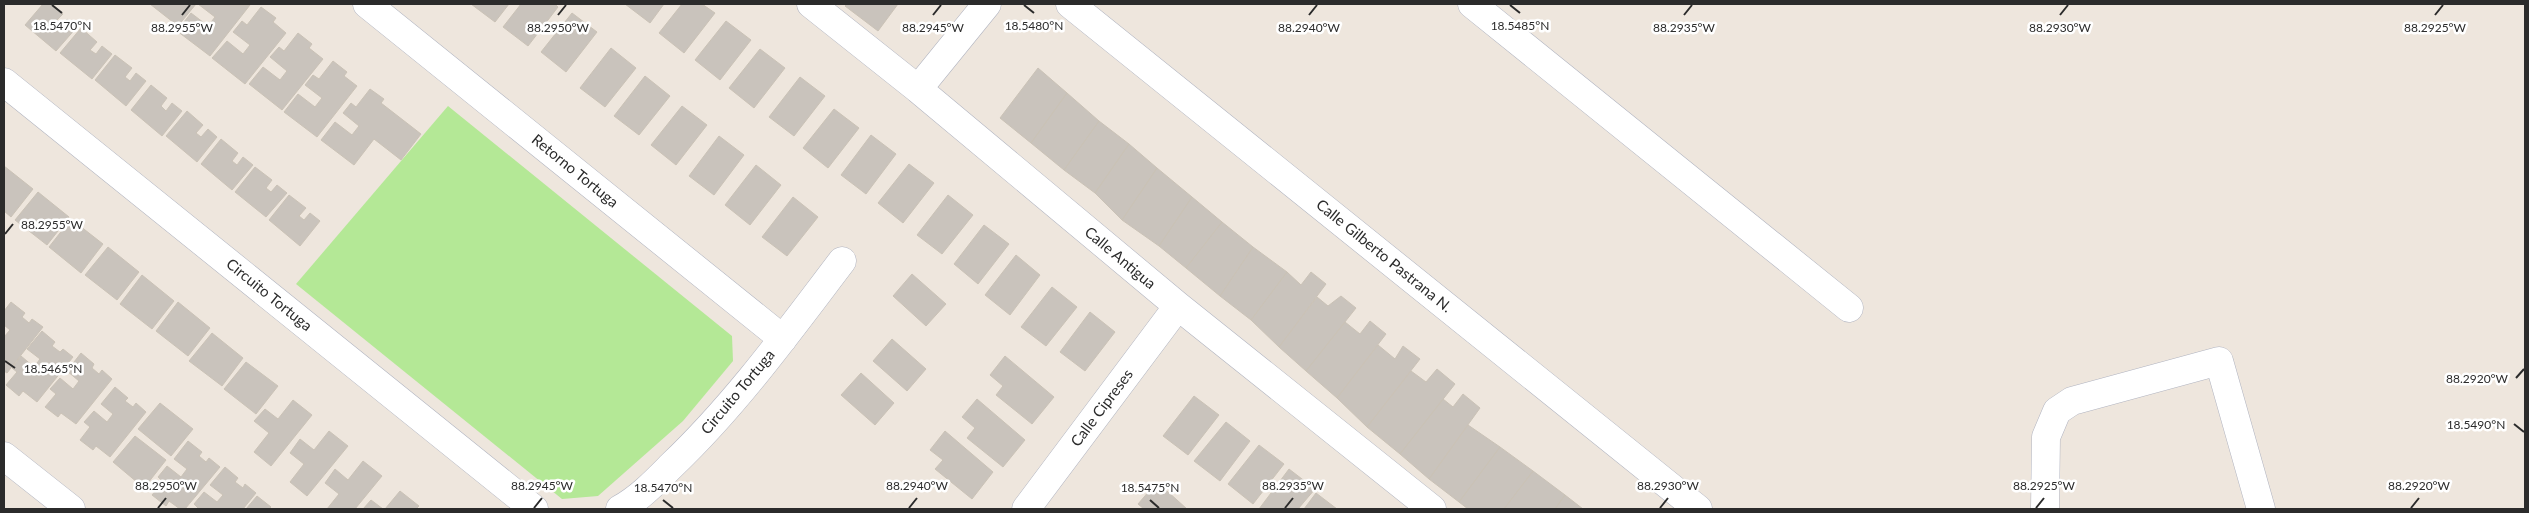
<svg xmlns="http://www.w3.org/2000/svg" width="2529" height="513" font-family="Lato,sans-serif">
<rect width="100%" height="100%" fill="#eee6dd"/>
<path fill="#b4e896" d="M 448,106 L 732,336 L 733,361 L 683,421 L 598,496 L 562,499 L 296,284 Z"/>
<path fill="#c9c3bc" stroke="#cac2b6" d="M 43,4 L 50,4 L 63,14 L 56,21 L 61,26 L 67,19 L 77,27 L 56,51 L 25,25 Z
M 150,4 L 196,4 L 178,26 Z
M 198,4 L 250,5 L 210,56 L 177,31 L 191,13 L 208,26 L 215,17 Z
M 471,4 L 509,4 L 495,22 Z
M 521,4 L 555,4 L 558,7 L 528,46 L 503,27 Z
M 625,4 L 664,4 L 650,23 Z
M 682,4 L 702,4 L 715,13 L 684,53 L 659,33 Z
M 847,4 L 898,4 L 878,31 L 845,6 Z
M 261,7 L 276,18 L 273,22 L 286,33 L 245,84 L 212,58 L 227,41 L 243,54 L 250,45 L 233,32 L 242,21 L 247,25 Z
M 572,13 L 597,32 L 566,72 L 541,52 Z
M 726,21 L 751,40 L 720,80 L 695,60 Z
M 81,28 L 97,42 L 90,50 L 96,54 L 102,46 L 112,54 L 92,79 L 60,53 Z
M 298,33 L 312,44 L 309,48 L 323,59 L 282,110 L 249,84 L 263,67 L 280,80 L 287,71 L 270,57 L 279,47 L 284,51 Z
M 611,48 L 636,68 L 605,107 L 580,88 Z
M 760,49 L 785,68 L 754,108 L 729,88 Z
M 115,55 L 132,68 L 125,77 L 130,81 L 136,73 L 146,81 L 126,106 L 95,80 Z
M 333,61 L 347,72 L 344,76 L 357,86 L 317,137 L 284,112 L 298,94 L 315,107 L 322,98 L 305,85 L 313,75 L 319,79 Z
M 1038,68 L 1067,93 L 1031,143 L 1000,118 Z
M 645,76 L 670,96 L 639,135 L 614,116 Z
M 800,77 L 825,96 L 794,136 L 769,117 Z
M 151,85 L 167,98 L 161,106 L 166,111 L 172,103 L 182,111 L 162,136 L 131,110 Z
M 370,89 L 384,99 L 381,103 L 421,134 L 401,160 L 374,139 L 354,165 L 321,140 L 335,122 L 352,135 L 359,126 L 343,113 L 351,103 L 356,107 Z
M 1067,93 L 1099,121 L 1064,170 L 1031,143 Z
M 682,106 L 707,125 L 676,165 L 651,145 Z
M 834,109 L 859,128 L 828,168 L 803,148 Z
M 187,111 L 203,125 L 196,133 L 201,137 L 208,129 L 217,137 L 197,162 L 166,136 Z
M 1099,121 L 1129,144 L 1095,193 L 1064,170 Z
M 871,135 L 896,154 L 866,194 L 841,175 Z
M 719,136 L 744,155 L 714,195 L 689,176 Z
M 221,139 L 238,153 L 232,161 L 237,165 L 243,157 L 253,165 L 232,190 L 201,164 Z
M 1129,144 L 1157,168 L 1122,220 L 1095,193 Z
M 909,164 L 934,183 L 903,223 L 878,203 Z
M 756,165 L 781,185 L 750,225 L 725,205 Z
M 4,166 L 33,189 L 11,217 L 4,211 Z
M 255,167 L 272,180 L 266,188 L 271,192 L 277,185 L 287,193 L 266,217 L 235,192 Z
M 1157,168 L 1192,197 L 1159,246 L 1122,220 Z
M 38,192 L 69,217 L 47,245 L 15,220 Z
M 289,195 L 306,208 L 299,216 L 304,220 L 310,213 L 320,221 L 300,246 L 269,220 Z
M 948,195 L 973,215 L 942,254 L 917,235 Z
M 793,197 L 818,217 L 787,256 L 762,237 Z
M 1192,197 L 1222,222 L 1186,268 L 1159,246 Z
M 71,219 L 103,244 L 81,273 L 49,247 Z
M 1222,222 L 1253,247 L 1220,296 L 1186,268 Z
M 984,225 L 1009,244 L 978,284 L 954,264 Z
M 108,247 L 139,272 L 117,300 L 85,275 Z
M 1253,247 L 1287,272 L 1251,320 L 1220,296 Z
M 1016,255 L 1040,275 L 1010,315 L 985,295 Z
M 1287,272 L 1301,285 L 1311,272 L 1326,284 L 1279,347 L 1251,320 Z
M 912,274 L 946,304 L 926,326 L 893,296 Z
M 142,275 L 174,301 L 152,329 L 120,304 Z
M 1052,287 L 1077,307 L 1046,346 L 1021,327 Z
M 1341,296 L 1356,308 L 1306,371 L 1279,347 L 1317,297 L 1328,306 Z
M 11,302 L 25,313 L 22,317 L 29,323 L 32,319 L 43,327 L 7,373 L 4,371 L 4,337 L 10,330 L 4,325 L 4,311 Z
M 178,302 L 210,328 L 188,356 L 156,331 Z
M 1090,312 L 1115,332 L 1085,371 L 1060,352 Z
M 1370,321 L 1386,334 L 1337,398 L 1306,371 L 1345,322 L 1360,334 Z
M 42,331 L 55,342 L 52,346 L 60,352 L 63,349 L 73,357 L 37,402 L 23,391 L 19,396 L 6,385 L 17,372 L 12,368 L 21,356 L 34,367 L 40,359 L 27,349 Z
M 212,333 L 243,358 L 222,386 L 189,361 Z
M 892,339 L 926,369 L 907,391 L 873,361 Z
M 1378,345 L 1395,359 L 1403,346 L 1420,359 L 1367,427 L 1337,398 Z
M 81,353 L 94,364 L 92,368 L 99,374 L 102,370 L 112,379 L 76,424 L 61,413 L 58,417 L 45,407 L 56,394 L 50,389 L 60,378 L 73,389 L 79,381 L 67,371 Z
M 1005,356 L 1054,397 L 1032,424 L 996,395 L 1003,386 L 990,375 Z
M 246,362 L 278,386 L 256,414 L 224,389 Z
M 1437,369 L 1455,384 L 1400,454 L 1367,427 L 1411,371 L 1426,382 Z
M 861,373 L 894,403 L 875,425 L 841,395 Z
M 115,387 L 128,398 L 125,401 L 133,407 L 136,403 L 146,412 L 110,457 L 96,446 L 93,450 L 80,440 L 90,427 L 84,422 L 94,411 L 107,422 L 113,414 L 101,404 Z
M 1463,394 L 1480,408 L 1429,479 L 1400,454 L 1443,399 L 1453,407 Z
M 1194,396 L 1219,415 L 1188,455 L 1163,436 Z
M 977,399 L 1025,440 L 1003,467 L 967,438 L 975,428 L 962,417 Z
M 293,400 L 312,415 L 271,466 L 254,452 L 269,433 L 254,421 L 265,409 L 278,419 Z
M 160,403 L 193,429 L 171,456 L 138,429 Z
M 1226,422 L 1250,441 L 1220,481 L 1194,461 Z
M 1468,425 L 1500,447 L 1459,502 L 1429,479 Z
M 329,431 L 348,446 L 307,496 L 290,482 L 304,464 L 290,453 L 300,439 L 314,450 Z
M 945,431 L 993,472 L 972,499 L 935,469 L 943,460 L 930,450 Z
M 135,436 L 166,460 L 144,488 L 113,462 Z
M 188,441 L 202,452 L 199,456 L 206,462 L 209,458 L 220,467 L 185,509 L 180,509 L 169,501 L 166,506 L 152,495 L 163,482 L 158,477 L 167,466 L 181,477 L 187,469 L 174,459 Z
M 1259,445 L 1284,464 L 1253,504 L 1228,484 Z
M 1500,447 L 1533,471 L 1504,509 L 1468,509 L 1459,502 Z
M 363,461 L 382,476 L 355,509 L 327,509 L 339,494 L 325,483 L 335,469 L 348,480 Z
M 225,467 L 238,478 L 235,482 L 243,488 L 245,484 L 256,493 L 243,509 L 199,509 L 194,504 L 204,492 L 217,502 L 223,495 L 210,485 Z
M 1289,469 L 1315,489 L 1298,509 L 1259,509 Z
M 1533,471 L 1565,495 L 1555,509 L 1504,509 Z
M 1157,482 L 1187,509 L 1144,509 L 1138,504 Z
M 400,491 L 419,506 L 416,509 L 385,509 Z
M 1316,493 L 1337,509 L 1304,509 Z
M 1565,495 L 1583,509 L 1555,509 Z
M 257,496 L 271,507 L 269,509 L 246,509 Z
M 371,500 L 383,509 L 363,509 Z"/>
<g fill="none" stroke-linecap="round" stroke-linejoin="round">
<defs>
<path id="street" d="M 367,4 L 783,339
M 811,4 L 918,89 L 1178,306 L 1432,509
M 1070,4 L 1698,509
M 1472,4 L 1849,308
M 4,82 L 534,509
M 918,89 L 987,4
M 4,456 L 71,509
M 620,509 C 640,498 656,481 672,465 C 736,404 788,332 842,261
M 1026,509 L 1178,306
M 2045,509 L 2046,437 L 2057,411 L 2072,401 L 2219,361 L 2261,509"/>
</defs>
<use href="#street" stroke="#b1b4c0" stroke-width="29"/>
<use href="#street" stroke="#fff" stroke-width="28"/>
</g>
<path fill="none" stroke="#2b2b2b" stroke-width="2" d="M 52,5 L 62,13M 1024,5 L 1034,13M 1510,5 L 1520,13M 182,15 L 190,5M 558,15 L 566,5M 933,15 L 941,5M 1309,15 L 1317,5M 1684,15 L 1692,5M 2060,15 L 2068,5M 2435,15 L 2443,5M 5,234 L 13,224M 5,361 L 15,368M 2516,378 L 2524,369M 2514,424 L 2524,432M 663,500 L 673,508M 1150,500 L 1159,508M 158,508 L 166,498M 534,508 L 542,498M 909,508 L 917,498M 1285,508 L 1293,498M 1660,508 L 1668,498M 2036,508 L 2044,498M 2411,508 L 2419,498"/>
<g text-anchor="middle" stroke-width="5" stroke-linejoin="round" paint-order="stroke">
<g font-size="15" fill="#2b2b2b" stroke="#fff">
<text transform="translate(575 171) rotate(39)" y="5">Retorno Tortuga</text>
<text transform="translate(1384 256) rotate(39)" y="5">Calle Gilberto Pastrana N.</text>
<text transform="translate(1120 258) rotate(40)" y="5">Calle Antigua</text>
<text transform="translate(269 295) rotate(39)" y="5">Circuito Tortuga</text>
<text transform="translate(738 392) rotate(-50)" y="5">Circuito Tortuga</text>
<text transform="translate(1102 408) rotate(-53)" y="5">Calle Cipreses</text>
</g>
</g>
<g font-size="12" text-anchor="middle" fill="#2b2b2b" stroke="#fff" stroke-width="5" stroke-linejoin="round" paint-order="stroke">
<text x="62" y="30">18.5470°N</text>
<text x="1034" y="30">18.5480°N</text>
<text x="1520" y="30">18.5485°N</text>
<text x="182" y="32">88.2955°W</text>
<text x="558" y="32">88.2950°W</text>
<text x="933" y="32">88.2945°W</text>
<text x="1309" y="32">88.2940°W</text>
<text x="1684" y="32">88.2935°W</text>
<text x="2060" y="32">88.2930°W</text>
<text x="2435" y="32">88.2925°W</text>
<text x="52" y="229">88.2955°W</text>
<text x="53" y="373">18.5465°N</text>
<text x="2477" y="383">88.2920°W</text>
<text x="2476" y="429">18.5490°N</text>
<text x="166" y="490">88.2950°W</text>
<text x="542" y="490">88.2945°W</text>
<text x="917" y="490">88.2940°W</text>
<text x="1293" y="490">88.2935°W</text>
<text x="1668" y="490">88.2930°W</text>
<text x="2044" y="490">88.2925°W</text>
<text x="2419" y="490">88.2920°W</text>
<text x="663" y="492">18.5470°N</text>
<text x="1150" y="492">18.5475°N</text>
</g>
<rect width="2529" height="513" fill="none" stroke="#2b2b2b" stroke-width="10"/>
</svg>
